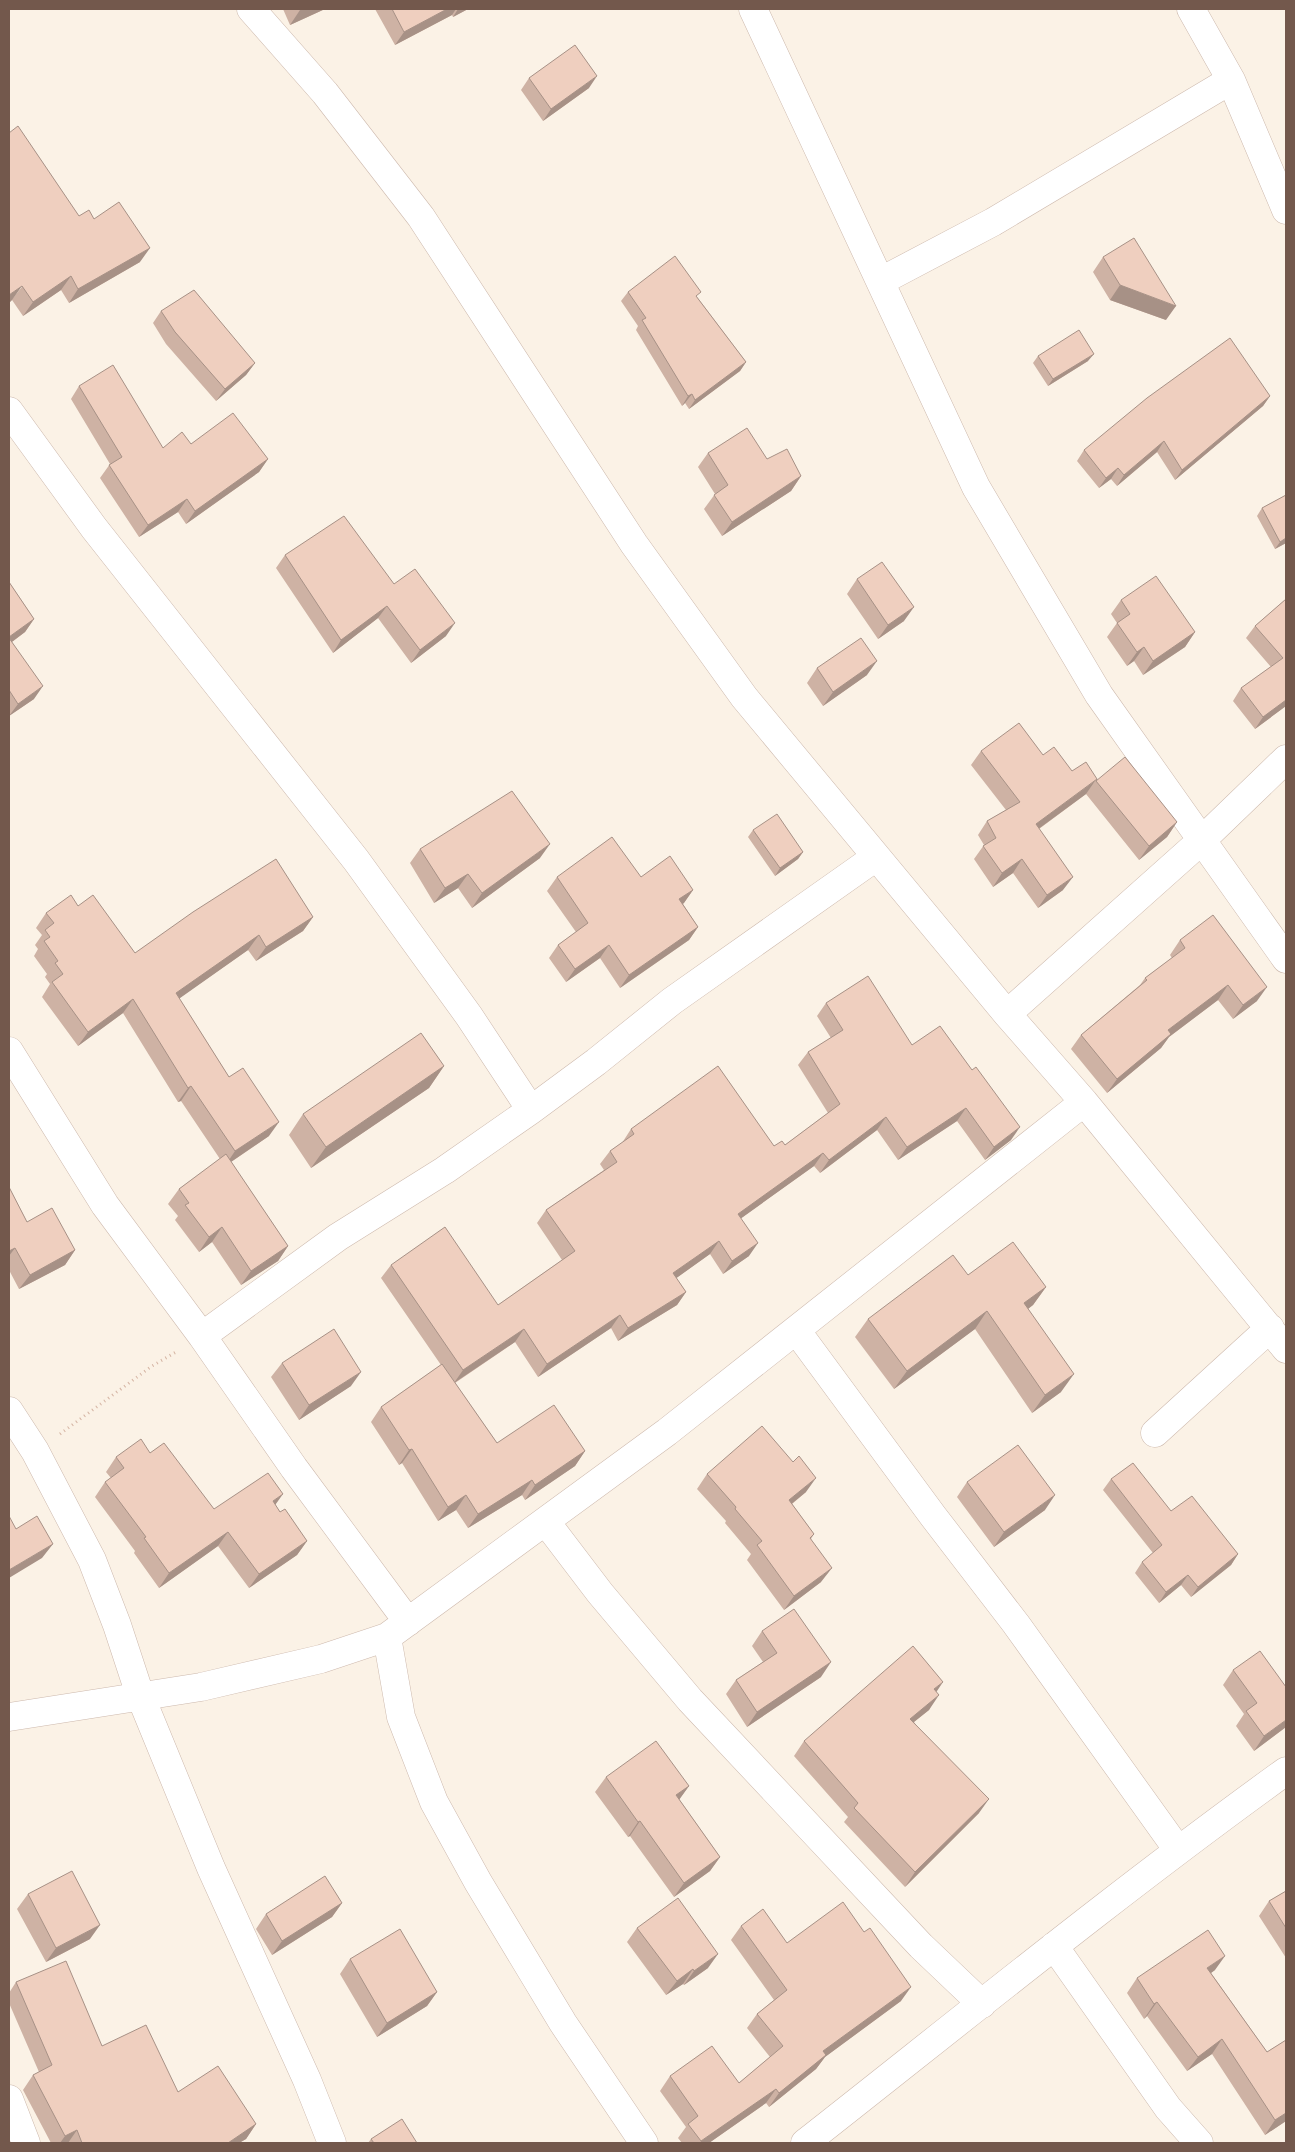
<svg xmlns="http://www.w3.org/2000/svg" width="1295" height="2152" font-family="'Varela Round',sans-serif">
<rect width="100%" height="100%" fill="#fbf2e6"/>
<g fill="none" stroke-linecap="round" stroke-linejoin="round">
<defs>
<path id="street" d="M 251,9 L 325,93 L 421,217 L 634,544 L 744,697 L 1007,1014 L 1084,1102 L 1286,1349
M 753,9 L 976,487 L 1099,695 L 1286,959
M 1191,9 L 1231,80 L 1286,210
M 881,281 L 993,222 L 1231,80
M 9,411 L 94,528 L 356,860 L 469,1016 L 531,1110
M 1007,1014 L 1202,840 L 1286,759
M 9,1051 L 105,1205 L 202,1336 L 294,1468 L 408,1622
M 796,1330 L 933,1516 L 1016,1624 L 1178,1850
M 202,1336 L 338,1237 L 445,1170 L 531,1110 L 596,1062 L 672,1001 L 876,857
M 9,1411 L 35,1451 L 92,1560 L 117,1625 L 140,1695 L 211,1868 L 307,2080 L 332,2143
M 1155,1433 L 1270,1328
M 546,1522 L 600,1593 L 690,1700 L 921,1946 L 982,2004
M 387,1637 L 401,1717 L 434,1802 L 478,1882 L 563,2023 L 644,2143
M 9,1717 L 201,1687 L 321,1659 L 387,1637 L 667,1432 L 1084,1102
M 1054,1946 L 1168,2108 L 1199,2143
M 9,2099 L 26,2143
M 805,2143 C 964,2018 1121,1890 1286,1771"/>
</defs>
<use href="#street" stroke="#cdb9ad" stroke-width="29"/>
<path stroke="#d4b3a2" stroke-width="3" stroke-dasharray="1 4" stroke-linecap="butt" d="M 60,1434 L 152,1366 L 176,1352"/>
<use href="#street" stroke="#fff" stroke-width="28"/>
</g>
<path fill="#ceb2a4" d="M 283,9 L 325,9 L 290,25 Z
M 375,9 L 468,9 L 453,17 L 452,15 L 395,45 Z
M 529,78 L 589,88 L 543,121 L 521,90 Z
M 79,216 L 94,219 L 140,262 L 69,303 L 61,290 L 23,316 L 12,300 L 9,303 Z
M 1103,257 L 1166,320 L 1110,300 L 1093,272 Z
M 628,292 L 697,297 L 746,362 L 740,371 L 689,409 L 685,403 L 682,406 L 636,330 L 638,326 L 621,301 Z
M 161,311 L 255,363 L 246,375 L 216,401 L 166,344 L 153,323 Z
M 1038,356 L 1088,361 L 1048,386 L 1033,363 Z
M 79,386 L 163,448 L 191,444 L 268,459 L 259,472 L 186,524 L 178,512 L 139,537 L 100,478 L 110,464 L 71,399 Z
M 1270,396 L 1263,406 L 1175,480 L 1157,452 L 1117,486 L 1111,479 L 1099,488 L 1077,461 L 1084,450 Z
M 708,453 L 767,459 L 801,476 L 791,491 L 722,536 L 704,509 L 715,494 L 698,467 Z
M 1286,495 L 1286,543 L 1275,549 L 1257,516 L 1262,508 Z
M 285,555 L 394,584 L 446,636 L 411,663 L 378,618 L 333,653 L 276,568 Z
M 857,579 L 904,621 L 878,639 L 847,594 Z
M 9,582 L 34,619 L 25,632 L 12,642 L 34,699 L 9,716 Z
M 1286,599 L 1286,706 L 1255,729 L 1233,701 L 1241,688 L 1271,667 L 1246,638 L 1255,626 Z
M 1121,600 L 1195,632 L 1185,647 L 1143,675 L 1134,661 L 1127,666 L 1107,637 L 1117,623 L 1111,614 Z
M 817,668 L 867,675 L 823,706 L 807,683 Z
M 981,751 L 1043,755 L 1072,771 L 1097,779 L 1177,822 L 1167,837 L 1139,860 L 1086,794 L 1039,829 L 1063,890 L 1038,908 L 1013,873 L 993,887 L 974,859 L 984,845 L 978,835 L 987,821 L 1006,810 L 971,765 Z
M 753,830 L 803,852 L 798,859 L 775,876 L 748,837 Z
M 420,849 L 540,858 L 472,908 L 458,888 L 434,903 L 410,863 Z
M 557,877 L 641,877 L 693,890 L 683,904 L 698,927 L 689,940 L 620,988 L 600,958 L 566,982 L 549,958 L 558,945 L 576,932 L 547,891 Z
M 78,906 L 135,953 L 313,917 L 303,931 L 256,961 L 248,950 L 179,998 L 229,1077 L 269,1136 L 231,1162 L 288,1246 L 278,1261 L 241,1285 L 212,1242 L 199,1252 L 175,1220 L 178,1216 L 168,1204 L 179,1189 L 220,1159 L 181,1101 L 178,1102 L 123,1013 L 78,1046 L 42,997 L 50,984 L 45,977 L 47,974 L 34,956 L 38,949 L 35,945 L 42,935 L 36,928 L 46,913 Z
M 1180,940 L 1257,1001 L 1233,1019 L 1218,1000 L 1169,1037 L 1161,1048 L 1107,1093 L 1071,1049 L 1081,1035 L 1140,985 L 1145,978 L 1172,958 L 1170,955 Z
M 826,1003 L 912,1045 L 1011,1140 L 985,1160 L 957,1121 L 898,1160 L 877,1130 L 820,1173 L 814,1166 L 741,1218 L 749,1256 L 723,1274 L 710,1254 L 676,1278 L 686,1292 L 677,1305 L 618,1341 L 611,1328 L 538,1377 L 515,1342 L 455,1383 L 497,1443 L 585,1451 L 575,1466 L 525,1500 L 522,1495 L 468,1528 L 456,1510 L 438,1521 L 402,1463 L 399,1465 L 371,1422 L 381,1407 L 441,1365 L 381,1278 L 391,1265 L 498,1305 L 562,1260 L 537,1223 L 546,1210 L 604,1170 L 600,1164 L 610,1151 L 622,1143 L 631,1129 L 774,1146 L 785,1145 L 828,1113 L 798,1065 L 808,1052 L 831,1038 L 817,1016 Z
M 444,1066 L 429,1088 L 311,1168 L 289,1135 L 303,1114 Z
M 9,1187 L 27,1222 L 75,1250 L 65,1265 L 19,1289 L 9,1270 Z
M 968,1275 L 1046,1287 L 1033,1305 L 1028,1309 L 1061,1392 L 1032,1413 L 975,1329 L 894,1389 L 855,1337 L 868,1319 Z
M 282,1363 L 351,1386 L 299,1420 L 271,1377 Z
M 150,1453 L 214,1509 L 275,1504 L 280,1512 L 307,1541 L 297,1555 L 249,1588 L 218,1546 L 159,1588 L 134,1553 L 135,1551 L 95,1497 L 105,1482 L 111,1478 L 106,1472 L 116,1457 Z
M 793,1462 L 806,1492 L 792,1504 L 814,1534 L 811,1539 L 821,1582 L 784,1610 L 747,1560 L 751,1554 L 725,1523 L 726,1521 L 697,1489 L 707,1474 Z
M 1111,1479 L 1171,1511 L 1238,1554 L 1231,1565 L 1191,1597 L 1181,1585 L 1159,1603 L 1135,1573 L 1142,1562 L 1153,1553 L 1103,1490 Z
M 967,1482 L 1045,1510 L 994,1547 L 957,1497 Z
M 762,1631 L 821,1677 L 747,1727 L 726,1694 L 736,1680 L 763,1662 L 752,1646 Z
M 1233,1670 L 1286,1727 L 1254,1751 L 1236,1726 L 1244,1714 L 1223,1685 Z
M 937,1692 L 929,1710 L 914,1722 L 979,1813 L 905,1887 L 844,1822 L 848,1817 L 794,1756 L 804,1741 Z
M 606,1777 L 689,1786 L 679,1799 L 720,1857 L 710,1871 L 674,1897 L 630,1836 L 628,1837 L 595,1792 Z
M 1286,1891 L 1286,1958 L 1259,1916 L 1269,1901 Z
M 28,1894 L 90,1939 L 46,1962 L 17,1909 Z
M 342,1903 L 332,1917 L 272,1955 L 256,1929 L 266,1914 Z
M 741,1926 L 787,1943 L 901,2001 L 825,2057 L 816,2069 L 769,2107 L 766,2103 L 709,2143 L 682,2143 L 678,2138 L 686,2127 L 660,2091 L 670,2076 L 739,2083 L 770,2057 L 747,2028 L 757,2014 L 774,2000 L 731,1940 Z
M 637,1928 L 708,1968 L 684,1985 L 683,1984 L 666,1995 L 627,1942 Z
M 350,1959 L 437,1992 L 427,2006 L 377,2037 L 340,1974 Z
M 1215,1970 L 1211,1973 L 1267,2052 L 1286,2040 L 1286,2121 L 1265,2135 L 1212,2054 L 1187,2071 L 1147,2016 L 1144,2019 L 1127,1993 L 1137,1978 Z
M 16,1982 L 102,2046 L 178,2092 L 256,2124 L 246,2139 L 239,2143 L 51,2143 L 23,2090 L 33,2075 L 39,2072 L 9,2003 L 9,1993 Z
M 371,2139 L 417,2143 L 368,2143 Z"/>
<path fill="#a79186" d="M 304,9 L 325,9 L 290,25 L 300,10 Z
M 447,9 L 456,9 L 452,15 L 395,45 L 404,32 Z
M 458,9 L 468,9 L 453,17 Z
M 597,76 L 589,88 L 543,121 L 551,109 Z
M 150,248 L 140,262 L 69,303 L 78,289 Z
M 71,276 L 61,290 L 23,316 L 33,302 Z
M 1120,285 L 1176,306 L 1166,320 L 1110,300 Z
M 22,286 L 12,300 L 9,303 L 9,295 Z
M 1094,354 L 1088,361 L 1048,386 L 1053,379 Z
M 746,362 L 740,371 L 689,409 L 695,400 Z
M 255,363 L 246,375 L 216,401 L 225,389 Z
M 692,394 L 685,403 L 682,406 L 688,396 Z
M 1270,396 L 1263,406 L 1175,480 L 1182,470 Z
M 1164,441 L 1157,452 L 1117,486 L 1124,475 Z
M 268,459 L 259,472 L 186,524 L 195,511 Z
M 1118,468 L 1111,479 L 1099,488 L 1106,478 Z
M 801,476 L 791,491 L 722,536 L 732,522 Z
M 187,499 L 178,512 L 139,537 L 148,525 Z
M 1286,538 L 1286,543 L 1275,549 L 1280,542 Z
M 387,606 L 378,618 L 333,653 L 341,640 Z
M 914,607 L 904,621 L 878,639 L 888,625 Z
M 34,619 L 25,632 L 9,644 L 9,637 Z
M 455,623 L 446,636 L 411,663 L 420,650 Z
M 1195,632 L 1185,647 L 1143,675 L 1153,661 Z
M 1144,647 L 1134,661 L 1127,666 L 1137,652 Z
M 877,661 L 867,675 L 823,706 L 833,692 Z
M 43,686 L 34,699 L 9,716 L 18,704 Z
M 1286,700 L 1286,706 L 1255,729 L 1263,717 Z
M 1095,781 L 1086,794 L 1026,838 L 1036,824 Z
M 1177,822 L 1167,837 L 1139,860 L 1149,846 Z
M 550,844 L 540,858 L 472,908 L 482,893 Z
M 803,852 L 798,859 L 775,876 L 780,868 Z
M 1022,859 L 1013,873 L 993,887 L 1002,873 Z
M 468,874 L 458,888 L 434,903 L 445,888 Z
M 1073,877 L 1063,890 L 1038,908 L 1047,895 Z
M 693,890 L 684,903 L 670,912 L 679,899 Z
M 313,917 L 303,931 L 256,961 L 266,947 Z
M 698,927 L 689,940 L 620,988 L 629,975 Z
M 259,935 L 248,950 L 166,1008 L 176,993 Z
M 609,945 L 600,958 L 566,982 L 575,969 Z
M 1228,985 L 1218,1000 L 1169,1037 L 1161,1048 L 1107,1093 L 1117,1079 L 1168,1030 Z
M 1267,987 L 1257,1001 L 1233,1019 L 1243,1005 Z
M 133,999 L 123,1013 L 78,1046 L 88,1032 Z
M 444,1066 L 429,1088 L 311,1168 L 326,1147 Z
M 191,1086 L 181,1101 L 178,1102 L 188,1088 Z
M 966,1108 L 957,1121 L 898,1160 L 907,1147 Z
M 886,1117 L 877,1130 L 820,1173 L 829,1160 Z
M 279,1122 L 269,1136 L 225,1166 L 235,1151 Z
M 1020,1127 L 1011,1140 L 985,1160 L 994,1147 Z
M 823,1153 L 814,1166 L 729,1227 L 738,1214 Z
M 222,1227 L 212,1242 L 199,1252 L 209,1237 Z
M 719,1241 L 710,1254 L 664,1287 L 673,1273 Z
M 758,1243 L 749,1256 L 723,1274 L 732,1261 Z
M 288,1246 L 278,1261 L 241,1285 L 251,1271 Z
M 15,1248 L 9,1256 L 9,1251 Z
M 75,1250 L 65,1265 L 19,1289 L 30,1275 Z
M 1046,1287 L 1033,1305 L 1012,1321 L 1024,1303 Z
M 686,1292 L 677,1305 L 618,1341 L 628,1328 Z
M 987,1311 L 975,1329 L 894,1389 L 907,1371 Z
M 620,1315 L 611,1328 L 538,1377 L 547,1364 Z
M 524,1329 L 515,1342 L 454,1383 L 463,1370 Z
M 361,1372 L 351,1386 L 299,1420 L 309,1405 Z
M 1074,1374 L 1061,1392 L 1032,1413 L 1045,1395 Z
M 412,1449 L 402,1463 L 399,1465 L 409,1450 Z
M 585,1451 L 575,1466 L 525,1500 L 535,1485 Z
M 816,1478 L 806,1492 L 779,1514 L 789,1500 Z
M 532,1480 L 522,1495 L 468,1528 L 478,1514 Z
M 283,1494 L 273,1508 L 273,1501 Z
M 466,1495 L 456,1510 L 438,1521 L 448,1507 Z
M 1055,1495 L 1045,1510 L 994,1547 L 1004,1532 Z
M 228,1532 L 218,1546 L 159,1588 L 169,1573 Z
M 307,1541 L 297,1555 L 249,1588 L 259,1574 Z
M 53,1544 L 42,1558 L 9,1578 L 9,1570 Z
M 1238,1554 L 1231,1565 L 1191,1597 L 1198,1587 Z
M 832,1568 L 821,1582 L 784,1610 L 794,1596 Z
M 1188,1575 L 1181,1585 L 1159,1603 L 1166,1592 Z
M 831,1662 L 821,1677 L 747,1727 L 757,1712 Z
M 943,1682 L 933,1697 L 934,1689 Z
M 939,1695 L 929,1710 L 900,1733 L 910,1719 Z
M 1286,1720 L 1286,1727 L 1254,1751 L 1264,1736 Z
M 689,1786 L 679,1800 L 676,1795 Z
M 989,1799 L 979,1813 L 905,1887 L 915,1872 Z
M 640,1821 L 630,1836 L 628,1837 L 638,1822 Z
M 720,1857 L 710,1871 L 674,1897 L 684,1883 Z
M 342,1903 L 332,1917 L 272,1955 L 282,1941 Z
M 100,1925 L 90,1939 L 46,1962 L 56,1948 Z
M 718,1954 L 708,1968 L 684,1985 L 694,1971 Z
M 1225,1956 L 1215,1970 L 1197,1983 L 1207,1968 Z
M 693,1969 L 683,1984 L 666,1995 L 677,1981 Z
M 911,1987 L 901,2001 L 825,2057 L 816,2069 L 769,2107 L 779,2093 L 823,2051 Z
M 437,1992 L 427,2006 L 377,2037 L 387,2023 Z
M 1157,2002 L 1147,2016 L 1144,2019 L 1154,2004 Z
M 1222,2039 L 1212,2054 L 1187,2071 L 1198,2057 Z
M 776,2089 L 766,2103 L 709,2143 L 700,2143 L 701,2141 Z
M 1286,2113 L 1286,2121 L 1265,2135 L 1275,2120 Z
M 256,2124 L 246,2139 L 239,2143 L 228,2143 Z
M 77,2130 L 68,2143 L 60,2143 L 65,2136 Z"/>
<path fill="#efcfbf" stroke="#a79186" d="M 392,9 L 447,9 L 404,32 Z
M 575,45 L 597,76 L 551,109 L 529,78 Z
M 18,126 L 79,216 L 89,210 L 94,219 L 119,202 L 150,248 L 78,289 L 71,276 L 33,302 L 22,286 L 9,295 L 9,133 Z
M 1134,238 L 1176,306 L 1120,285 L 1103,257 Z
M 675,256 L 701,292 L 696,296 L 746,362 L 695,400 L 692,394 L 688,396 L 642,320 L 646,318 L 628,292 Z
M 194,290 L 255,363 L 225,389 L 175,332 L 161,311 Z
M 1079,330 L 1094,354 L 1053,379 L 1038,356 Z
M 1230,338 L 1270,396 L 1182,470 L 1164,441 L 1124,475 L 1118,468 L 1106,478 L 1084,450 L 1147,398 Z
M 113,365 L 163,448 L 182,432 L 191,444 L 233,413 L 268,459 L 195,511 L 187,499 L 148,525 L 109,465 L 122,457 L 79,386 Z
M 747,428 L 767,459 L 787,449 L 801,476 L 732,522 L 714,495 L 728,485 L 708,453 Z
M 1286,495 L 1286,538 L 1280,542 L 1262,508 Z
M 344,516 L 394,584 L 415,569 L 455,623 L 420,650 L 387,606 L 341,640 L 285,555 Z
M 882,562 L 914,607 L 888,625 L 857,579 Z
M 1156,576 L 1195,632 L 1153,661 L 1144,647 L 1137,652 L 1117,623 L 1130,614 L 1121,600 Z
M 9,582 L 34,619 L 9,637 Z
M 1286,599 L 1286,700 L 1263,717 L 1241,688 L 1283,658 L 1255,626 Z
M 9,638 L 43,686 L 18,704 L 9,690 Z
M 861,638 L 877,661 L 833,692 L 817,668 Z
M 1019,723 L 1043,755 L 1054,747 L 1072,771 L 1086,762 L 1097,779 L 1036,824 L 1073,877 L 1047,895 L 1022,859 L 1002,873 L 983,846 L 996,838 L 987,821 L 1020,802 L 981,751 Z
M 1125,757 L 1177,822 L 1149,846 L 1096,781 Z
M 512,791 L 550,844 L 482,893 L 468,874 L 445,888 L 420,849 Z
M 777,814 L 803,852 L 780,868 L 753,830 Z
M 612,837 L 641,877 L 670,856 L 693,890 L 679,899 L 698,927 L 629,975 L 609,945 L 575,969 L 558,945 L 588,923 L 557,877 Z
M 276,859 L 313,917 L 266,947 L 259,935 L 176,993 L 229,1077 L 243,1068 L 279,1122 L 235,1151 L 191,1086 L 188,1088 L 133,999 L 88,1032 L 52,982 L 63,974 L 55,963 L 58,961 L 44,941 L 50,937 L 45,930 L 54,923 L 46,913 L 71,895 L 78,906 L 93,895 L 135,953 L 193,912 Z
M 1213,915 L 1267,987 L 1243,1005 L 1228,985 L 1168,1030 L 1171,1034 L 1117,1079 L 1081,1035 L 1147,980 L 1145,978 L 1185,948 L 1180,940 Z
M 868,976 L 912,1045 L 940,1026 L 972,1070 L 976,1067 L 1020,1127 L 994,1147 L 966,1108 L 907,1147 L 886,1117 L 829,1160 L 823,1153 L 738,1214 L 758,1243 L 732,1261 L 719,1241 L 673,1273 L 686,1292 L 628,1328 L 620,1315 L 547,1364 L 524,1329 L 463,1370 L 391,1265 L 445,1227 L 498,1305 L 575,1251 L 546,1210 L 617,1162 L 610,1151 L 634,1134 L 631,1129 L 718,1066 L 774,1146 L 782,1141 L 785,1145 L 840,1104 L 808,1052 L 843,1030 L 826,1003 Z
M 421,1033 L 444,1066 L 326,1147 L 303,1114 Z
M 226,1154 L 288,1246 L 251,1271 L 222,1227 L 209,1237 L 185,1205 L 189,1203 L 179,1189 Z
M 9,1187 L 27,1222 L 52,1208 L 75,1250 L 30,1275 L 15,1248 L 9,1251 Z
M 1013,1242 L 1046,1287 L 1024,1303 L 1074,1374 L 1045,1395 L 987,1311 L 907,1371 L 868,1319 L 953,1255 L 968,1275 Z
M 334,1329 L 361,1372 L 309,1405 L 282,1363 Z
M 442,1364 L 497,1443 L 554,1405 L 585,1451 L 535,1485 L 532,1480 L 478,1514 L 466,1495 L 448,1507 L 412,1449 L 409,1450 L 381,1407 Z
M 762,1426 L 793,1462 L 799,1456 L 816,1478 L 789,1500 L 814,1534 L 810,1538 L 832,1568 L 794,1596 L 757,1545 L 762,1541 L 735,1509 L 736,1507 L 707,1474 Z
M 141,1439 L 150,1453 L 164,1443 L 214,1509 L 268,1473 L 283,1494 L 273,1501 L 280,1512 L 285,1509 L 307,1541 L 259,1574 L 228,1532 L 169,1573 L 144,1538 L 146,1537 L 105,1482 L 124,1468 L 116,1457 Z
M 1018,1445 L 1055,1495 L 1004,1532 L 967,1482 Z
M 1133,1463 L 1171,1511 L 1192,1496 L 1238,1554 L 1198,1587 L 1188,1575 L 1166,1592 L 1142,1562 L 1162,1545 L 1111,1479 Z
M 9,1516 L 16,1529 L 37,1516 L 53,1544 L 9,1570 Z
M 794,1609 L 831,1662 L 757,1712 L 736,1680 L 777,1653 L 762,1631 Z
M 913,1646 L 943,1682 L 934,1689 L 939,1695 L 910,1719 L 989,1799 L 915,1872 L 854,1808 L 858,1803 L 804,1741 Z
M 1260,1651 L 1286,1687 L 1286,1720 L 1264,1736 L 1246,1711 L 1257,1703 L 1233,1670 Z
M 656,1741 L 689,1786 L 676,1795 L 720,1857 L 684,1883 L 640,1821 L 638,1822 L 606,1777 Z
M 72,1871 L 100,1925 L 56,1948 L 28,1894 Z
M 325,1876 L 342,1903 L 282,1941 L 266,1914 Z
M 1286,1891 L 1286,1928 L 1269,1901 Z
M 678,1898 L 718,1954 L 694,1971 L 693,1969 L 677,1981 L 637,1928 Z
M 843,1902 L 864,1932 L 870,1928 L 911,1987 L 823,2051 L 826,2055 L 779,2093 L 776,2089 L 701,2141 L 688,2124 L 698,2116 L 670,2076 L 712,2046 L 739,2083 L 783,2046 L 757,2014 L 787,1990 L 741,1926 L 763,1909 L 787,1943 Z
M 400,1929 L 437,1992 L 387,2023 L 350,1959 Z
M 1208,1930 L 1225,1956 L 1207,1968 L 1267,2052 L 1286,2040 L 1286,2113 L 1275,2120 L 1222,2039 L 1198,2057 L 1157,2002 L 1154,2004 L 1137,1978 Z
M 66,1961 L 102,2046 L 146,2025 L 178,2092 L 218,2066 L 256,2124 L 228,2143 L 82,2143 L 77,2130 L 65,2136 L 33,2075 L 52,2065 L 16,1982 Z
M 402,2119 L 417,2143 L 374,2143 L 371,2139 Z"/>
<rect width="1295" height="2152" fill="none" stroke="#73584c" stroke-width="20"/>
</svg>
